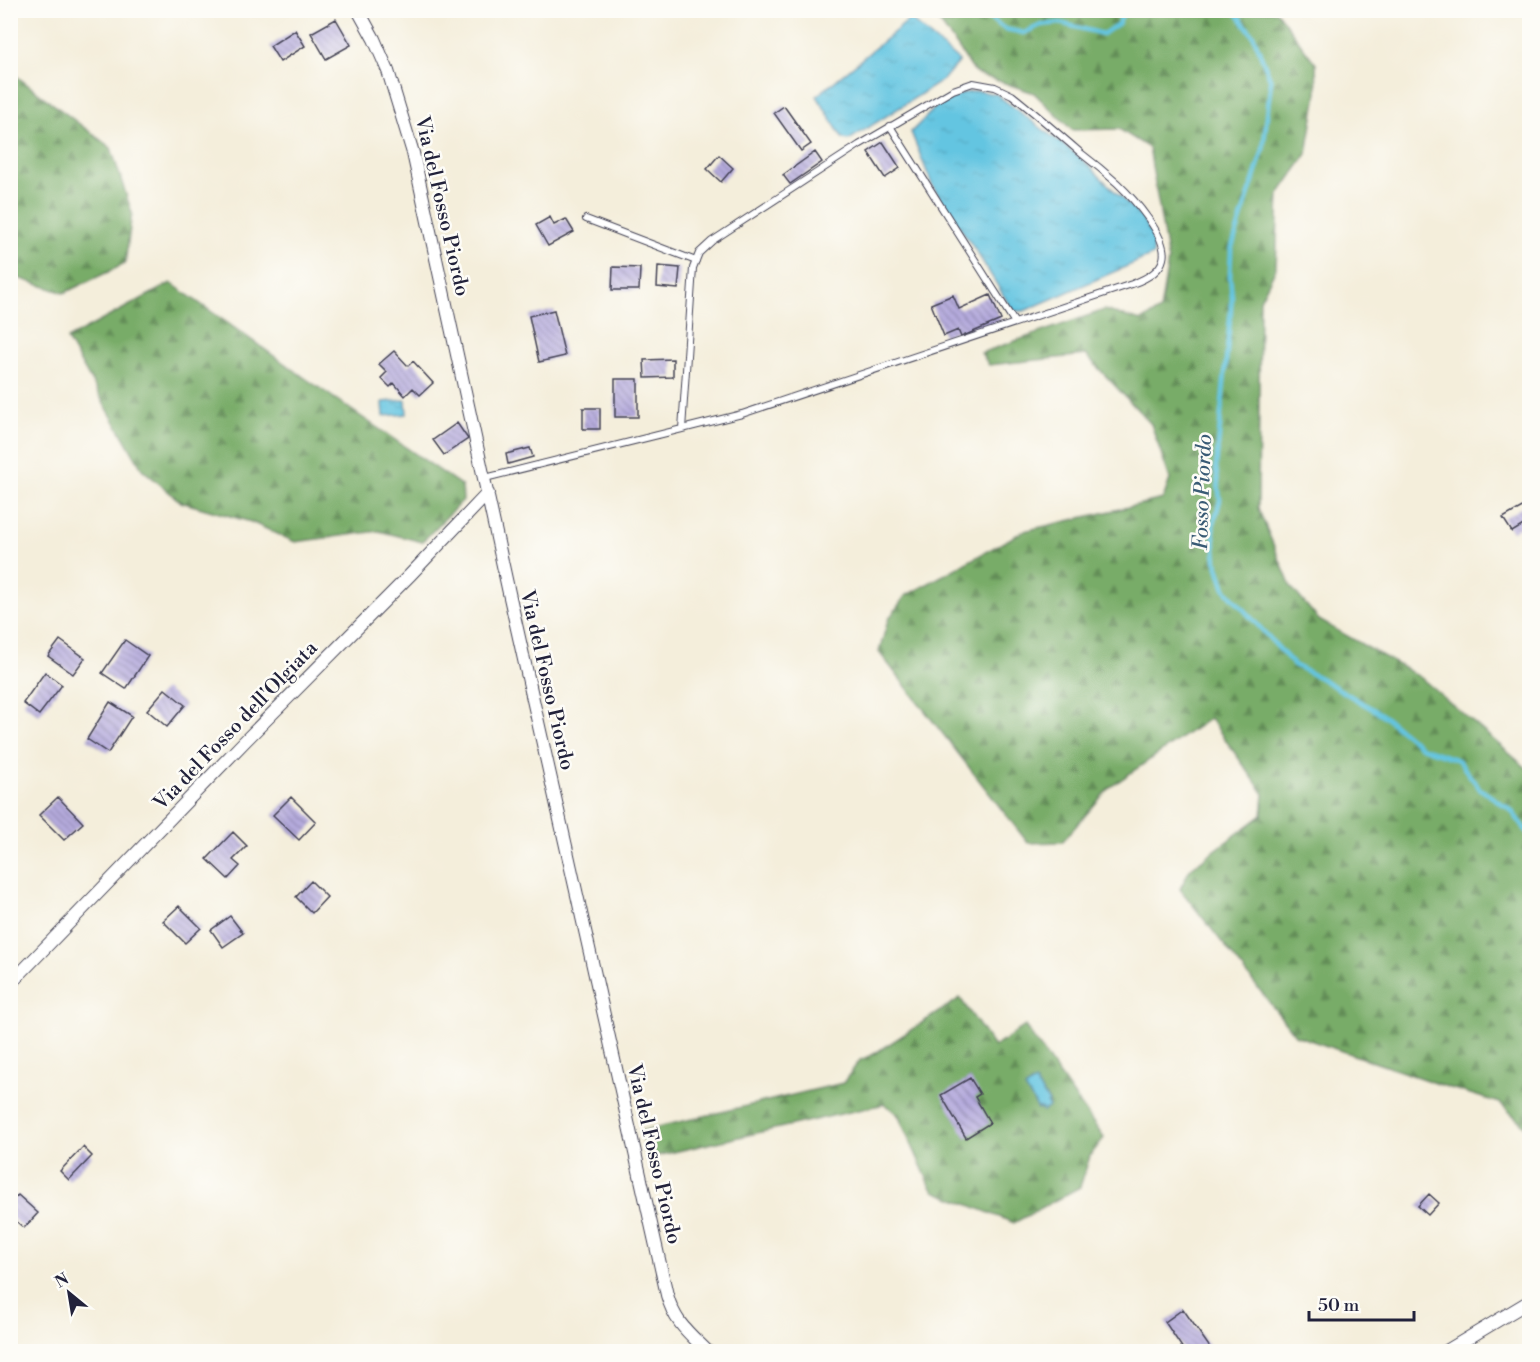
<svg xmlns="http://www.w3.org/2000/svg" width="1540" height="1362" font-family="'Libre Bodoni',serif">
<defs>
<pattern id="forest-firs" width="22" height="20" patternUnits="userSpaceOnUse" patternTransform="scale(1.5)"><rect width="22" height="20" fill="#78ac68"/><path d="M5 1l3.5 6h-7zM16 11l3.5 6h-7z" fill="#628c57"/></pattern>
<pattern id="water-ripples" width="26" height="14" patternUnits="userSpaceOnUse" patternTransform="scale(1.5)"><rect width="26" height="14" fill="#63c5e1"/><path d="M2 4q2-2 4 0t4 0M15 11q2-2 4 0t4 0" fill="none" stroke="#56a9c2"/></pattern>
<pattern id="building-back-hatch" width="6" height="6" patternUnits="userSpaceOnUse" patternTransform="scale(1.5)"><rect width="6" height="6" fill="#b5abdd"/><path d="M-1 5l2 2M0 0l6 6M5-1l2 2" fill="none" stroke="#938bb4"/></pattern>
</defs>
<rect width="100%" height="100%" fill="#fdfcf7"/>
<filter id="ink" filterUnits="userSpaceOnUse"><feTurbulence type="fractalNoise" baseFrequency=".0167" numOctaves="2"/><feDisplacementMap in="SourceGraphic" scale="12" xChannelSelector="R" yChannelSelector="G"/><feConvolveMatrix kernelMatrix="1 2 1 2 8 2 1 2 1" color-interpolation-filters="sRGB"/></filter>
<filter id="wash" filterUnits="userSpaceOnUse"><feTurbulence type="fractalNoise" baseFrequency=".008" numOctaves="4" result="noise"/><feDisplacementMap in="SourceGraphic" scale="24" xChannelSelector="R" yChannelSelector="G"/><feGaussianBlur stdDeviation="1.35" result="paint"/><feColorMatrix in="noise" values="0 0 0 0 0 0 0 0 0 0 0 0 0 0 0 0 0 1.4 0 .05"/><feComposite in="paint" operator="in"/></filter>
<g filter="url(#wash)">
<rect width="100%" height="100%" fill="#f4eedb"/>
<path fill="url(#forest-firs)" stroke="#4d6752" stroke-width="1.5" d="M 931,11 L 1276,11 L 1316,64 L 1317,93 L 1307,154 L 1279,194 L 1276,268 L 1260,300 L 1258,508 L 1291,587 L 1319,620 L 1420,677 L 1529,770 L 1529,1130 L 1500,1103 L 1447,1087 L 1295,1035 L 1180,889 L 1190,869 L 1262,815 L 1264,794 L 1210,718 L 1109,788 L 1062,842 L 1028,843 L 879,652 L 888,620 L 905,596 L 1024,531 L 1163,499 L 1170,479 L 1151,424 L 1086,355 L 989,365 L 981,353 L 1104,310 L 1141,321 L 1160,310 L 1168,261 L 1149,148 L 1119,129 L 1072,130 L 1034,93 L 975,73 L 957,46 Z
M 11,72 L 111,148 L 132,213 L 125,264 L 64,293 L 18,278 L 11,265 Z
M 171,283 L 308,380 L 462,486 L 463,500 L 422,542 L 379,531 L 295,542 L 251,522 L 181,502 L 142,469 L 67,339 Z
M 960,998 L 994,1047 L 1025,1026 L 1104,1138 L 1090,1156 L 1080,1187 L 1014,1223 L 934,1191 L 930,1185 L 898,1115 L 885,1104 L 647,1158 L 641,1131 L 843,1083 L 860,1060 L 874,1054 Z"/>
<path fill="url(#water-ripples)" stroke="#42748e" stroke-width="1.5" d="M 910,19 L 959,61 L 943,80 L 849,140 L 843,139 L 817,96 Z
M 978,91 L 996,94 L 1082,159 L 1142,218 L 1154,240 L 1153,255 L 1024,311 L 1013,311 L 978,254 L 933,187 L 911,132 L 941,102 L 964,93 Z
M 406,400 L 407,414 L 384,416 L 383,402 Z
M 1035,1082 L 1049,1102 L 1047,1104 L 1049,1107 L 1043,1111 L 1040,1108 L 1038,1109 L 1025,1088 Z"/>
<g fill="none" stroke-linecap="round" stroke-linejoin="round">
<path stroke="#63c5e1" stroke-width="4.5" d="M 977,10 L 1005,29 L 1024,33 L 1041,25 L 1060,23 L 1103,34 L 1118,24 L 1125,10
M 1234,10 L 1253,35 L 1271,81 L 1263,150 L 1231,250 L 1230,276 L 1232,298 L 1216,467 L 1220,500 L 1213,526 L 1216,561 L 1225,589 L 1294,665 L 1320,678 L 1381,714 L 1421,747 L 1458,760 L 1480,789 L 1511,810 L 1530,836"/>
</g>
<g id="blocks">
<path fill="url(#building-back-hatch)" d="M 336,19 L 351,45 L 326,59 L 311,33 Z
M 295,30 L 305,46 L 280,62 L 270,46 Z
M 784,106 L 811,144 L 801,151 L 774,113 Z
M 883,142 L 900,168 L 885,178 L 868,152 Z
M 815,152 L 822,162 L 790,184 L 783,175 Z
M 719,155 L 733,168 L 721,182 L 707,169 Z
M 550,217 L 554,225 L 566,219 L 574,232 L 548,246 L 536,225 Z
M 658,266 L 680,268 L 678,289 L 657,287 Z
M 613,267 L 640,268 L 639,290 L 612,290 Z
M 953,295 L 959,309 L 990,295 L 1001,320 L 961,337 L 958,330 L 944,336 L 931,304 Z
M 554,310 L 565,356 L 539,362 L 529,316 Z
M 394,351 L 408,366 L 413,361 L 433,383 L 420,395 L 413,388 L 405,396 L 394,383 L 390,387 L 381,378 L 387,372 L 379,364 Z
M 673,359 L 673,377 L 645,378 L 644,360 Z
M 615,379 L 638,379 L 638,417 L 615,417 Z
M 583,408 L 600,408 L 600,429 L 583,429 Z
M 457,423 L 468,439 L 444,455 L 433,440 Z
M 530,448 L 533,457 L 508,464 L 506,454 Z
M 1524,506 L 1530,516 L 1530,521 L 1512,532 L 1503,518 Z
M 60,640 L 85,658 L 73,674 L 48,656 Z
M 125,640 L 148,656 L 126,689 L 102,673 Z
M 45,672 L 62,685 L 39,715 L 23,703 Z
M 165,689 L 185,705 L 167,727 L 147,710 Z
M 110,702 L 132,716 L 108,753 L 87,739 Z
M 58,797 L 83,823 L 64,840 L 39,815 Z
M 291,797 L 316,822 L 299,840 L 273,815 Z
M 233,832 L 247,846 L 233,860 L 240,866 L 228,879 L 207,859 Z
M 311,881 L 327,897 L 312,913 L 296,897 Z
M 179,906 L 201,928 L 185,943 L 163,921 Z
M 230,916 L 243,933 L 223,947 L 211,930 Z
M 970,1078 L 980,1094 L 975,1097 L 990,1123 L 966,1138 L 941,1095 Z
M 83,1147 L 92,1156 L 69,1180 L 60,1171 Z
M 1429,1194 L 1439,1203 L 1428,1215 L 1418,1206 Z
M 18,1195 L 38,1213 L 24,1228 L 10,1216 L 10,1203 Z
M 1183,1309 L 1213,1352 L 1185,1352 L 1165,1322 Z"/>
</g>
</g>
<g filter="url(#ink)">
<use href="#blocks" fill-opacity="0" stroke="#424153" stroke-width="1.5"/>
<g fill="none" stroke-linecap="round" stroke-linejoin="round">
<defs>
<path id="service" d="M 890,126 L 1015,323
M 586,219 L 696,261
M 485,478 L 682,429 L 742,414 L 1132,284 C 1143,280 1160,272 1163,259 C 1169,238 1133,198 1117,183 C 1106,173 1094,163 1082,154 C 1059,134 1036,114 1012,95 L 995,87 L 973,83 L 953,90 L 859,145 L 712,241 L 699,253 L 693,268 L 682,429"/>
<path id="minor" d="M 358,10 L 374,39 L 388,71 L 413,153 L 509,593 L 667,1295 C 675,1323 688,1332 708,1352
M 10,984 L 245,741 L 410,575 L 488,493
M 1445,1352 L 1530,1301"/>
</defs>
<use href="#service" stroke="#424153" stroke-width="8"/>
<use href="#minor" stroke="#424153" stroke-width="14"/>
<use href="#service" stroke="#fff" stroke-width="6"/>
<use href="#minor" stroke="#fff" stroke-width="12"/>
</g>
</g>
<g text-anchor="middle" stroke-width="5" stroke-linejoin="round" paint-order="stroke">
<g font-size="20" fill="#22223b" stroke="#fdfcf7">
<text transform="translate(443 206) rotate(77)" y="7">Via del Fosso Piordo</text>
<text transform="translate(548 680) rotate(77)" y="7">Via del Fosso Piordo</text>
<text transform="translate(235 725) rotate(-46)" y="7">Via del Fosso dell'Olgiata</text>
<text transform="translate(655 1154) rotate(77)" y="7">Via del Fosso Piordo</text>
</g>
<g font-size="21" font-style="italic" fill="#395b75" stroke="#fdfcf7">
<text transform="translate(1202 492) rotate(-88)" y="7">Fosso Piordo</text>
</g>
</g>
<rect width="1540" height="1362" fill="none" stroke="#fdfcf7" stroke-width="36"/>
<g transform="translate(69 1293) rotate(330)" stroke="#fdfcf7" stroke-width="4.5" paint-order="stroke">
<path d="M0-4.5L10 22L0 15L-10 22Z" fill="#22223b"/>
<text y="-9" font-size="16" font-weight="bold" text-anchor="middle" fill="#22223b">N</text>
</g>
<path d="M1309 1311v9h105v-9" fill="none" stroke="#22223b" stroke-width="3"/>
<text x="1318" y="1311" font-size="18" fill="#22223b" stroke="#fdfcf7" stroke-width="4.5" paint-order="stroke">50 m</text>
</svg>
